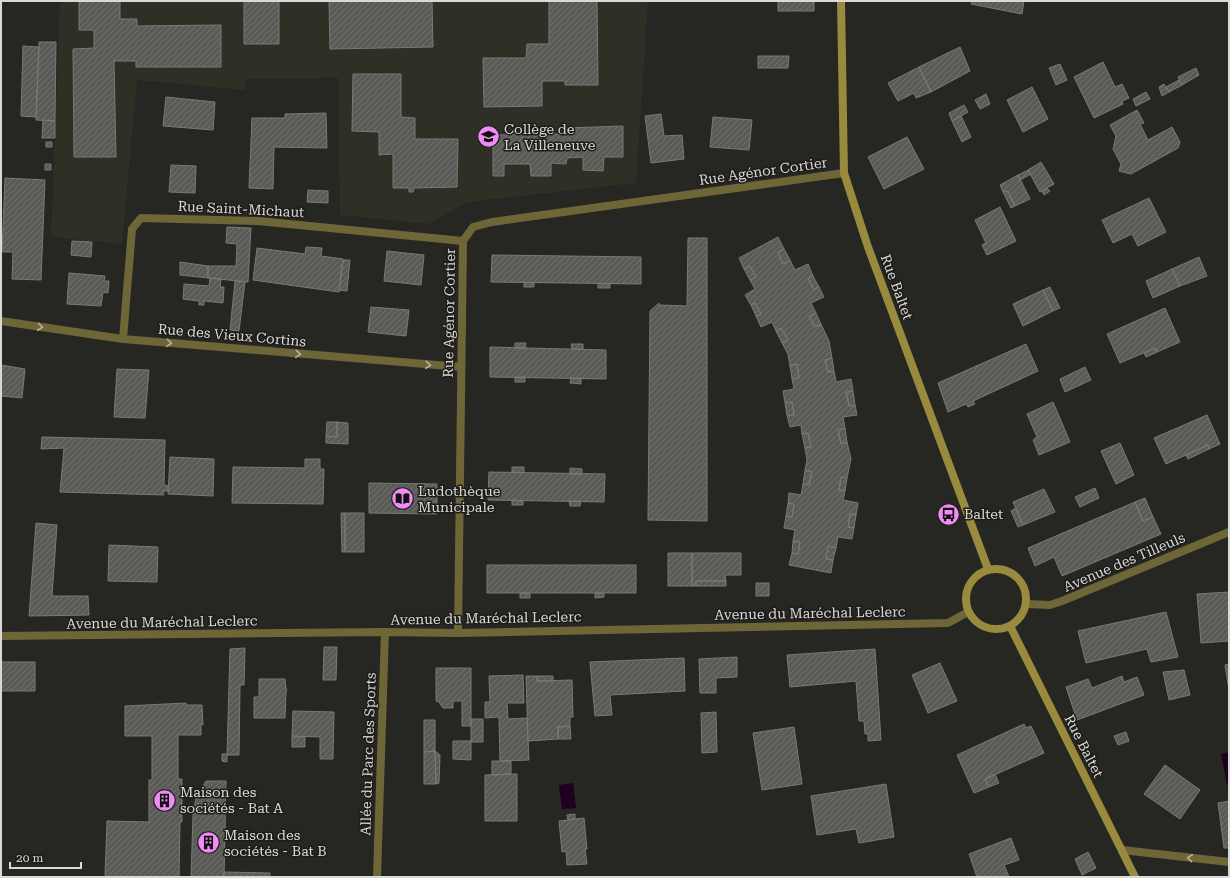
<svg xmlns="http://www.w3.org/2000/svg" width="1230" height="878" font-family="'Roboto Serif',serif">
<defs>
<pattern id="building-hatch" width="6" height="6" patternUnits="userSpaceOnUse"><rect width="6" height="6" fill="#5a5a56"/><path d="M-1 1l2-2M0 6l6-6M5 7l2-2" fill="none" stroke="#71716e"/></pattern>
</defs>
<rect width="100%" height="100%" fill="#262623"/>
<path fill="#302f26" d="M 60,1 L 648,1 L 636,183 L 467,202 L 428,224 L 340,215 L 338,78 L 245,79 L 245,90 L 137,80 L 122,244 L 51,237 Z"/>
<path fill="#1e0021" d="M 1229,752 L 1229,785 L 1227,785 L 1221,754 Z
M 573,783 L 576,808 L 562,809 L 559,785 Z"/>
<path fill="url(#building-hatch)" stroke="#7a7976" d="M 79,1 L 120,1 L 120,19 L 137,19 L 137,26 L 221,25 L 221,67 L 136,67 L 136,61 L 114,61 L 116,157 L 74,157 L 73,49 L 94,48 L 94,30 L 79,30 Z
M 244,1 L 279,1 L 279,44 L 244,44 Z
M 329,1 L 432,1 L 433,47 L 330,49 Z
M 549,1 L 597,1 L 598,85 L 565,85 L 565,81 L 542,81 L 542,106 L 484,107 L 483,58 L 526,58 L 527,44 L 549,44 Z
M 778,1 L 814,1 L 814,11 L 778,11 Z
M 972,1 L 1024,1 L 1022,14 L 971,4 Z
M 39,42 L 56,42 L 55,121 L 36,120 Z
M 23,46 L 39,47 L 36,117 L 21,116 Z
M 960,47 L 970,71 L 931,92 L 919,67 Z
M 758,56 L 789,56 L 788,68 L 758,68 Z
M 1103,62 L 1115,87 L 1122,84 L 1129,98 L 1122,101 L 1123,104 L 1094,118 L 1074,77 Z
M 1060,64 L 1067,80 L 1056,85 L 1049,68 Z
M 919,67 L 931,92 L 916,98 L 914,93 L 898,101 L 888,83 Z
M 1196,68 L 1199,75 L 1182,85 L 1178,77 Z
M 353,74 L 401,74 L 401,117 L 415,118 L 415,139 L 458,139 L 457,187 L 414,188 L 413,192 L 409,192 L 409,188 L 393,188 L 393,154 L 379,155 L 379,132 L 352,131 Z
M 1179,80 L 1182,85 L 1169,92 L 1166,87 Z
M 1164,84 L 1169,92 L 1162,96 L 1159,87 Z
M 1032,87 L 1048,119 L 1023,132 L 1007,100 Z
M 1146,92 L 1150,99 L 1136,106 L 1133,99 Z
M 986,94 L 990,104 L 980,109 L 975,100 Z
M 166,97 L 215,102 L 213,130 L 163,126 Z
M 964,105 L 968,112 L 952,121 L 949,113 Z
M 1137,110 L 1144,123 L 1140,124 L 1148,140 L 1172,127 L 1180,142 L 1178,148 L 1131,174 L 1119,171 L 1121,164 L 1113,149 L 1116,136 L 1110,125 Z
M 326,113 L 327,148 L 274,147 L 273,189 L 249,188 L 252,118 L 285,118 L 285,114 Z
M 661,114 L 664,136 L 682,135 L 684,159 L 651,163 L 645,116 Z
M 961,116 L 971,137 L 962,142 L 952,121 Z
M 713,117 L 752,120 L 749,150 L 710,147 Z
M 43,120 L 55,121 L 55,138 L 42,138 Z
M 623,126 L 623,157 L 604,157 L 603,171 L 583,170 L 583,157 L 567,158 L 566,164 L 551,163 L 551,176 L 531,176 L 530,164 L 504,164 L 504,176 L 493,176 L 493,135 L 567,134 L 567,128 Z
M 907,137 L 924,169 L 884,189 L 868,157 Z
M 46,142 L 52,142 L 52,147 L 46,147 Z
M 1041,162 L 1054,184 L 1040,192 L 1028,170 Z
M 45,164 L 51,164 L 51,170 L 45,170 Z
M 171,165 L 196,166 L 195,193 L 169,192 Z
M 1028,170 L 1031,174 L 1020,180 L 1018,175 Z
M 1018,175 L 1030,199 L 1015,206 L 1008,191 L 1003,192 L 1000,185 Z
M 5,178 L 45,180 L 41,280 L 12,279 L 13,252 L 2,252 Z
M 1047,188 L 1050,191 L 1044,195 L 1042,191 Z
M 308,190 L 328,191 L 328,203 L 307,202 Z
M 1008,191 L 1015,206 L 1011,208 L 1003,192 Z
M 1149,198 L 1166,232 L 1138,246 L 1132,234 L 1113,243 L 1102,220 Z
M 1000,207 L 1016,241 L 987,255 L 982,245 L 986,243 L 975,220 Z
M 227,227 L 251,228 L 248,282 L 208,278 L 208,266 L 236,266 L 237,244 L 226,243 Z
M 778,237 L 784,249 L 778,252 L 783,264 L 790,260 L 795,270 L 808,264 L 813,276 L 808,278 L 814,290 L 819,287 L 824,297 L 811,303 L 816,313 L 809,316 L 815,327 L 821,324 L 829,341 L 832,358 L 825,360 L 828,372 L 834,371 L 836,382 L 851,379 L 853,391 L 846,392 L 849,406 L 855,405 L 857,415 L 843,417 L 845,428 L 838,430 L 841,444 L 847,442 L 851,459 L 847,478 L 841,477 L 839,490 L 845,491 L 843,500 L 858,503 L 856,515 L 850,514 L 848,527 L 854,528 L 852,539 L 838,537 L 836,548 L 828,546 L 826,559 L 833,560 L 831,573 L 789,565 L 792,553 L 798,554 L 800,542 L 793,541 L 795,530 L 784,528 L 786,516 L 792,517 L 794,504 L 788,503 L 789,493 L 801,495 L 803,484 L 809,485 L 812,472 L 805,470 L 807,460 L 805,448 L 811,447 L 808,433 L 802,434 L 801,425 L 790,427 L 787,415 L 794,415 L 792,402 L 785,403 L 783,391 L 794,389 L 792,379 L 799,378 L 797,364 L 790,366 L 788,354 L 782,343 L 788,340 L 781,328 L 776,331 L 772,322 L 761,327 L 756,316 L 761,314 L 755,303 L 751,305 L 745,295 L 755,289 L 750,280 L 756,277 L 750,266 L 744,269 L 739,258 Z
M 688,238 L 707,238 L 707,521 L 648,520 L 650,311 L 659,303 L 659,305 L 687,306 Z
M 72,241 L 92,242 L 91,257 L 71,255 Z
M 306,247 L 322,248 L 321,256 L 343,259 L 339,292 L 253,280 L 257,248 L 305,254 Z
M 784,249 L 790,260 L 783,264 L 778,252 Z
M 387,251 L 424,255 L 421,285 L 384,281 Z
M 492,255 L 641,257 L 641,284 L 491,282 Z
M 1199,257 L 1207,276 L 1180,286 L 1172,269 Z
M 343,260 L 350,260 L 347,291 L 339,290 Z
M 180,262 L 208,266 L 208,278 L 180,275 Z
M 750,266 L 756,277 L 750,280 L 744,269 Z
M 1172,269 L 1180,286 L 1153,298 L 1146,281 Z
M 69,273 L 105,276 L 104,281 L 109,281 L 108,293 L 103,292 L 101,306 L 67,304 Z
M 813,276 L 819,287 L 814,290 L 808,278 Z
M 210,278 L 221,279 L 220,287 L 224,287 L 223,303 L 204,301 L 204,305 L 199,305 L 199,301 L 183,299 L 184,284 L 209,286 Z
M 235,281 L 245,282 L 239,331 L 230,330 Z
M 524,282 L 534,283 L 534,287 L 524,287 Z
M 598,283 L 610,284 L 610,288 L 598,288 Z
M 1050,287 L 1060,308 L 1053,311 L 1043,290 Z
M 1043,290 L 1053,311 L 1023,326 L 1013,304 Z
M 755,303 L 761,314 L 756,316 L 751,305 Z
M 371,307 L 409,310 L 406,336 L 368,332 Z
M 1165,308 L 1180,342 L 1157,352 L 1155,348 L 1120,363 L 1107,334 Z
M 816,313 L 821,324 L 815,327 L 809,316 Z
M 781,328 L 788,340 L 782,343 L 776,331 Z
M 515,343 L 526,343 L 525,348 L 515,348 Z
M 571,344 L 583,344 L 583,349 L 572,349 Z
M 1026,344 L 1038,371 L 973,401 L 975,404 L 968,407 L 966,404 L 948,412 L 938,383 Z
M 490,347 L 606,350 L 606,379 L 490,377 Z
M 1155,348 L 1157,352 L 1146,357 L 1144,353 Z
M 832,358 L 834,371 L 828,372 L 825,360 Z
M 797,364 L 799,378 L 792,379 L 790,366 Z
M 1,365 L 25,369 L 22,398 L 1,396 Z
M 1085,367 L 1091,380 L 1065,392 L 1060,379 Z
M 117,369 L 149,370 L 145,418 L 114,417 Z
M 515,377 L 525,377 L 525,382 L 515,382 Z
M 571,378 L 581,378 L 581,384 L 570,383 Z
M 853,391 L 855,405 L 849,406 L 846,392 Z
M 792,402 L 794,415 L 787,415 L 785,403 Z
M 1053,402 L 1070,442 L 1039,455 L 1033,440 L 1037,437 L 1027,414 Z
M 1207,415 L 1220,444 L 1209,449 L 1208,445 L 1166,464 L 1154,438 Z
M 327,422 L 337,422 L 337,437 L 326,436 Z
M 337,422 L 348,423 L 348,444 L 326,443 L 326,436 L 337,437 Z
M 845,428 L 847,442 L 841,444 L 838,430 Z
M 808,433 L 811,447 L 805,448 L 802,434 Z
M 42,437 L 165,440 L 164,485 L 168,486 L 168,491 L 163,491 L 164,495 L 60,492 L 64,448 L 41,449 Z
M 1120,443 L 1134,475 L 1116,484 L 1101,451 Z
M 1208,445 L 1209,449 L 1188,459 L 1186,455 Z
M 170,457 L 214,459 L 213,496 L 168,494 Z
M 305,459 L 320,459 L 320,469 L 324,469 L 323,504 L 232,503 L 233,467 L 305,468 Z
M 512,467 L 524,467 L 524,473 L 512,472 Z
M 570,468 L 582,469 L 582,474 L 570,474 Z
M 805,470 L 812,472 L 809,485 L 803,484 Z
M 489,472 L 605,474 L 604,502 L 488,500 Z
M 841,477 L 847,478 L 845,491 L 839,490 Z
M 369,483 L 437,484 L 437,514 L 369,513 Z
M 1095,488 L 1099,498 L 1080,507 L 1075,497 Z
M 1044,489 L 1055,512 L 1023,525 L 1013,502 Z
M 1145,498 L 1153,517 L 1143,521 L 1135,502 Z
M 512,500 L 523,501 L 523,505 L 512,505 Z
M 569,501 L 581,501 L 580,506 L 570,506 Z
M 1135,502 L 1143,521 L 1153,517 L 1161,534 L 1062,576 L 1054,557 L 1035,566 L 1028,548 Z
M 788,503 L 794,504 L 792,517 L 786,516 Z
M 1016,508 L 1023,525 L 1018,527 L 1011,511 Z
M 341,513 L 345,513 L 345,552 L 342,552 Z
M 345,513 L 364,513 L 364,552 L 345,552 Z
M 850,514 L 856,515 L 854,528 L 848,527 Z
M 36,523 L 57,525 L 52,596 L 88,596 L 89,615 L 29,616 Z
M 793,541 L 800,542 L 798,554 L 792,553 Z
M 109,545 L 158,547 L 157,582 L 108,581 Z
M 828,546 L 836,548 L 833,560 L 826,559 Z
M 668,553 L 692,553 L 692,586 L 668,586 Z
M 692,553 L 741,553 L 741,575 L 725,575 L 726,581 L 696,581 L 696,586 L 692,586 Z
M 487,565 L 636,565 L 636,593 L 487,593 Z
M 696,581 L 726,581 L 726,586 L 696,586 Z
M 756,583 L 769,583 L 769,596 L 756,596 Z
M 1229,592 L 1229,641 L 1201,643 L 1197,594 Z
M 520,593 L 530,593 L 530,598 L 520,598 Z
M 595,593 L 604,593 L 604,597 L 595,598 Z
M 1166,612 L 1178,657 L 1151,662 L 1147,649 L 1086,663 L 1078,631 Z
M 324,647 L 337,647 L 336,680 L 323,680 Z
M 245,648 L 244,685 L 240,685 L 239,755 L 227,755 L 230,649 Z
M 875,649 L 881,740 L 868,741 L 868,734 L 865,734 L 864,721 L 859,721 L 856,681 L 790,687 L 787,655 Z
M 737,657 L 737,677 L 716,678 L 716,693 L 700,693 L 699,659 Z
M 684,658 L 685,691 L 610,695 L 612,715 L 595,716 L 590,662 Z
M 1,660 L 3,662 L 35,662 L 35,691 L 1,691 Z
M 940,663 L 957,701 L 928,713 L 912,675 Z
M 1229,664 L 1229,690 L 1225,665 Z
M 436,668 L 471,668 L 471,726 L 462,726 L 462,701 L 453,701 L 453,708 L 443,708 L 439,702 L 436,701 Z
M 1184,670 L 1190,695 L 1169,700 L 1163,672 Z
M 523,675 L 524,703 L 507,703 L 508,719 L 527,718 L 529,760 L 500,761 L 499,717 L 485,718 L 485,702 L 490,702 L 489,676 Z
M 526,676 L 537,676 L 537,681 L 572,680 L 573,717 L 570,717 L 570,726 L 558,727 L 558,739 L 528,741 Z
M 537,676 L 553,676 L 553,681 L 537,681 Z
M 1122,676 L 1124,682 L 1137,677 L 1144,695 L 1077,720 L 1066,687 L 1088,679 L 1092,688 Z
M 259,679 L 285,679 L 286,689 L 287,689 L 286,692 L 285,718 L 254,718 L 254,697 L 259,697 Z
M 186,703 L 186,705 L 202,705 L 203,725 L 201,724 L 201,735 L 178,735 L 178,779 L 182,779 L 182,822 L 180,822 L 179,877 L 105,877 L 107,821 L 149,822 L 149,780 L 152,780 L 152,736 L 125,736 L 125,706 Z
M 293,711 L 334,712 L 333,759 L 320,759 L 320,737 L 292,736 Z
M 716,712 L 717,752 L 702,753 L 701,713 Z
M 471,719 L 483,719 L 483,742 L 471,742 Z
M 424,720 L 435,720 L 435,751 L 424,752 Z
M 1024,724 L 1026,728 L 1031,726 L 1044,753 L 985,779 L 989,787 L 974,793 L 957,755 Z
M 570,726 L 571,739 L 558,739 L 558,727 Z
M 794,727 L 802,784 L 762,790 L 753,733 Z
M 1126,732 L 1129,741 L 1118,745 L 1114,736 Z
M 292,736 L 305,737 L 305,747 L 292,747 Z
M 453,741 L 471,741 L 471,760 L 453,759 Z
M 435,751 L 436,784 L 424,784 L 424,752 Z
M 435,751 L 440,755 L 439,783 L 436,784 Z
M 222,754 L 227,754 L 227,762 L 222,761 Z
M 492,761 L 511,761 L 511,774 L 492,775 Z
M 1165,765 L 1200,790 L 1180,819 L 1144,794 Z
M 517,774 L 517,821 L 485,821 L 485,775 Z
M 995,774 L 999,783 L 989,787 L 985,779 Z
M 206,781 L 226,781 L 224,877 L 191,877 L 193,815 L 196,798 Z
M 886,784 L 894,837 L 859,843 L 856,829 L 817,835 L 811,796 Z
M 1229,801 L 1229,848 L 1224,848 L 1218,803 Z
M 575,814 L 575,819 L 568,820 L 567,815 Z
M 584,818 L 587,849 L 585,849 L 587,864 L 567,865 L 566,851 L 562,852 L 559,821 Z
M 1011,838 L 1019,860 L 1004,865 L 1009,877 L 977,877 L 969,854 Z
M 1088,852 L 1096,868 L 1082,875 L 1075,859 Z
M 224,872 L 270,873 L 270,877 L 224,877 Z"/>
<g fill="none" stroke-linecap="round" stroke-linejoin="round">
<path stroke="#6f6638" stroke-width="8" d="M 377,877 L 385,632"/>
<path stroke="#6f6638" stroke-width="8" d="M 1,321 L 123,339 L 461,367
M 123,339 L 132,229 L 141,218 L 258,221 L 463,241
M 1026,604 L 1050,605 L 1062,601 L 1229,532
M 458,633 L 463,241 L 473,227 L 492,222 L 844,173
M 1,636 L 385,632 L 458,633 L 948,623 L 968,612
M 1122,850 L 1229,862"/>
<path stroke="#988b3d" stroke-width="8" d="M 841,1 L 844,173 L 868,247 L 988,569
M966 599a30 30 0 1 1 60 0a30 30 0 1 1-60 0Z
M 1010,626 L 1135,877"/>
</g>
<defs><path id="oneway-chevron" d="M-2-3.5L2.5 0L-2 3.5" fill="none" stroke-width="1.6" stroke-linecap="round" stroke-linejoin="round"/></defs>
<g stroke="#b4b19f">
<use href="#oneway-chevron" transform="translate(40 327) rotate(8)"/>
<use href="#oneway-chevron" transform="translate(169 343) rotate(5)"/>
<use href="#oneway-chevron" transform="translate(298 354) rotate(5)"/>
<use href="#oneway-chevron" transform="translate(428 365) rotate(5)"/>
<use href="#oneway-chevron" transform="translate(1190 858) rotate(-174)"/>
</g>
<defs>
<symbol id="school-disc" viewBox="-11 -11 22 22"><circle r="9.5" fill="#f18bf5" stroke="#1d1c1a"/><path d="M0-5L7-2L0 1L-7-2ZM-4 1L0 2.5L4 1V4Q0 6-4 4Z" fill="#111"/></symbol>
<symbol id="library-disc" viewBox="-11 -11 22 22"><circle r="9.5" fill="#f18bf5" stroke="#1d1c1a"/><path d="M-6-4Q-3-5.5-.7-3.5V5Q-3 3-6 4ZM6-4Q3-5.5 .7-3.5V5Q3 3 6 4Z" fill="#111"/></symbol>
<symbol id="bus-disc" viewBox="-11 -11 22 22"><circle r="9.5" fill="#f18bf5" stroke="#1d1c1a"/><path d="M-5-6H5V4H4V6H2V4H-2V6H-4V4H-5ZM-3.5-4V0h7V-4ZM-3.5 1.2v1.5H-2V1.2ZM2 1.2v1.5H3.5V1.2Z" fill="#111"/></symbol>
<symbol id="building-disc" viewBox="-11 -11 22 22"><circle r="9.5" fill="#f18bf5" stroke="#1d1c1a"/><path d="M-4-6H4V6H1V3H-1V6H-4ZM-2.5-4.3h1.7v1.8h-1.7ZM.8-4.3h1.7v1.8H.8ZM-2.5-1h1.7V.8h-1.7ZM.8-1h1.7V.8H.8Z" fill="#111"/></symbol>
</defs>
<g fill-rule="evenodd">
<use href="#school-disc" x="476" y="124" width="25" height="25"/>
<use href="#library-disc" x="390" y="486" width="25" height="25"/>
<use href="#bus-disc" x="936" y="502" width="25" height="25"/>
<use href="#building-disc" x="152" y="788" width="25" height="25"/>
<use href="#building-disc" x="196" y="830" width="25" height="25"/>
</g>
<g text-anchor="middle" stroke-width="3" stroke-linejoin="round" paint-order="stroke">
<g font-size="14" fill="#d9d9d7" stroke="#1d1c1a" text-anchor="start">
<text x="504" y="134">Collège de<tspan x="504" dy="16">La Villeneuve</tspan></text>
<text x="418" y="496">Ludothèque<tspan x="418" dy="16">Municipale</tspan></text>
<text x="964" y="519">Baltet</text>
<text x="180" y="797">Maison des<tspan x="180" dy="16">sociétés - Bat A</tspan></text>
<text x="224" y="840">Maison des<tspan x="224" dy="16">sociétés - Bat B</tspan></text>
</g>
<g font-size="14" fill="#d9d9d7" stroke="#1d1c1a">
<text transform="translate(763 171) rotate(-8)" y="5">Rue Agénor Cortier</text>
<text transform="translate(241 209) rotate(3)" y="5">Rue Saint-Michaut</text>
<text transform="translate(897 287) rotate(70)" y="5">Rue Baltet</text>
<text transform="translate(449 313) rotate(-89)" y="5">Rue Agénor Cortier</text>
<text transform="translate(232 335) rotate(5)" y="5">Rue des Vieux Cortins</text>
<text transform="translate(1124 562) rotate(-23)" y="5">Avenue des Tilleuls</text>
<text transform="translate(810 613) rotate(-1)" y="5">Avenue du Maréchal Leclerc</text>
<text transform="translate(486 618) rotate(-1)" y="5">Avenue du Maréchal Leclerc</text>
<text transform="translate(162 622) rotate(-1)" y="5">Avenue du Maréchal Leclerc</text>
<text transform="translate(1084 746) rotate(63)" y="5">Rue Baltet</text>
<text transform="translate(368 754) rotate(-88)" y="5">Allée du Parc des Sports</text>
</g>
</g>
<rect width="1230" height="878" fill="none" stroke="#d9d9d7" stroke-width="4"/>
<path d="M10 862v6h71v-6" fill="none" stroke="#d9d9d7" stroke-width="2"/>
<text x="16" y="862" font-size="12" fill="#d9d9d7" stroke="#1d1c1a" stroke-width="3" paint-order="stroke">20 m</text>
</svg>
